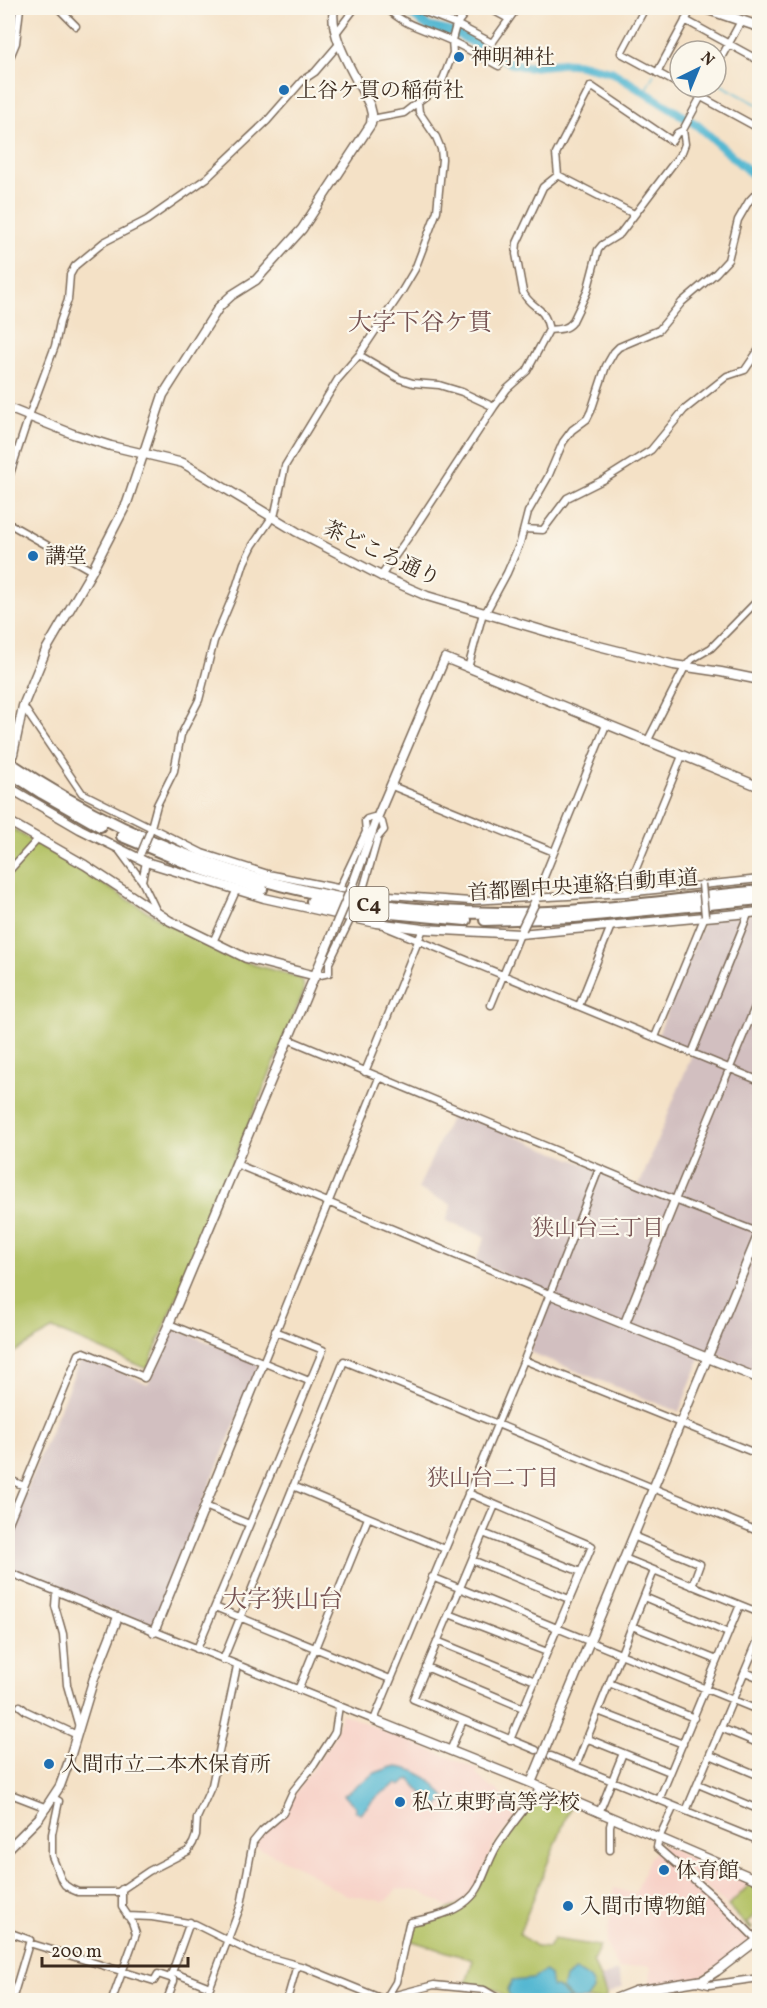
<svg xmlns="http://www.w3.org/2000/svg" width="767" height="2008" font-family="Vollkorn,'Noto Serif JP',serif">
<rect width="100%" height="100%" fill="#fbf7ec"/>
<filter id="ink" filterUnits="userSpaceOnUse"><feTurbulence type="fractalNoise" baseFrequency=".0167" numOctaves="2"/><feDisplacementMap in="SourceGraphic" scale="12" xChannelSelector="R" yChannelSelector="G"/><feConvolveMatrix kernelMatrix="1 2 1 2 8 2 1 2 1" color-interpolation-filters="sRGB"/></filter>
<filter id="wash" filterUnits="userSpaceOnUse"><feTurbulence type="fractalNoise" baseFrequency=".008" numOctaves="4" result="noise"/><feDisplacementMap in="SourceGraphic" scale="24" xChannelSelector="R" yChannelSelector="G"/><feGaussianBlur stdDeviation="1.35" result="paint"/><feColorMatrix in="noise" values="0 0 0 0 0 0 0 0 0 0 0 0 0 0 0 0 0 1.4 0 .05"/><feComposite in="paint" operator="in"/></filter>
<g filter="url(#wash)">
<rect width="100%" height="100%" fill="#f4e1c6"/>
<path fill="#f7d1c7" d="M 341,1713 L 479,1770 L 476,1774 L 493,1789 L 495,1788 L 520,1812 L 494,1844 L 478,1882 L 473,1892 L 464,1901 L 449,1908 L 421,1892 L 397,1888 L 388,1900 L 382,1901 L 347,1895 L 334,1889 L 309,1872 L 255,1846 L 259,1839 L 284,1815 L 296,1792 L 334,1737 Z
M 662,1845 L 751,1883 L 728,1906 L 660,1848 Z
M 657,1850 L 712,1896 L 753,1938 L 710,1972 L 695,1979 L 650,1984 L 651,1967 L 646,1965 L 619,1969 L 606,1944 L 614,1888 L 635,1894 L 650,1857 Z"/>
<path fill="#d2bfc0" d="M 759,913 L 759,1373 L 704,1349 L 679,1412 L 529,1352 L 552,1294 L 475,1262 L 485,1237 L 446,1221 L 452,1205 L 418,1189 L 451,1116 L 459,1114 L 639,1186 L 693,1052 L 658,1035 L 705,919 Z
M 170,1327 L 255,1361 L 258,1367 L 153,1624 L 149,1626 L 8,1569 L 8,1535 L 81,1357 L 85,1356 L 148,1384 Z
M 617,1971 L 623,1987 L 607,1994 L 600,1978 Z"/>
<path fill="#b2c163" stroke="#767640" stroke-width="1.5" d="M 8,826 L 173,927 L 251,964 L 298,977 L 303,982 L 304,991 L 147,1369 L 53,1329 L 8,1356 Z
M 539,1794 L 570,1808 L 519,1934 L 537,1947 L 548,1948 L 553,1939 L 600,1946 L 593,1961 L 606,1994 L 606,1998 L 600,2000 L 507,2000 C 496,1986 483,1985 466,1984 L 473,1960 L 409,1940 L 412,1922 L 428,1920 L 473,1897 L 498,1847 Z
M 751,1883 L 754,1889 L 759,1891 L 759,1910 L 747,1923 L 752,1928 L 751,1930 L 728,1906 Z"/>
<path fill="#54b8d2" stroke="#487178" stroke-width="1.5" d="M 392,1767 C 417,1767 432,1779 446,1799 L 436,1808 L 410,1779 L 400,1786 L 397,1783 L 375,1798 L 360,1814 L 355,1810 L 356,1807 L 344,1795 L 375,1773 Z
M 545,1971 L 550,1975 L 552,1987 L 557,1987 L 570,2000 L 514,2000 L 508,1993 L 508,1989 L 512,1981 L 533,1979 Z
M 575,1971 C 584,1973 593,1980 593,1990 L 586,2000 L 573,2000 L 562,1989 L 565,1978 Z"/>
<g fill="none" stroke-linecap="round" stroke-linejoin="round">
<path stroke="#54b8d2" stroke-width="1.5" d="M 716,82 L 760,106
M 645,91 L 654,74"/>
<path stroke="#54b8d2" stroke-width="9" d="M 403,8 L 429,27 L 456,33 L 511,63 L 528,67 L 564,63 L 578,64 L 612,72 L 697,125 L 760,181"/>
</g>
</g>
<g filter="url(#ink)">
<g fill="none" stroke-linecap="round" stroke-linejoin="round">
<defs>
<path id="street" d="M 58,8 L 76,26
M 387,8 C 404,26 428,30 449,40 C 466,48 482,57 499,66
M 415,8 L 456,24 L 492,43 L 517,8
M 489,8 L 509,19
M 645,8 L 621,53 L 680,85
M 685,20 L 760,61
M 336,33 L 355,8
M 8,62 L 16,43 L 20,8
M 716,67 L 741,21
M 657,73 L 692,8
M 683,87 L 760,129
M 372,119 L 404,113 L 441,84 L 453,53 L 452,40 L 456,25 L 469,8
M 558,175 L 634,214
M 549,330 C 544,303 531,310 523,292 L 516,254 L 517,243 L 543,187 L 558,175 L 556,154 L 591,86 L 672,141 L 677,133 L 683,130
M 359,355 L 400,379 L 413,383 L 439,385 L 462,392 L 494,407
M 8,480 L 30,413 L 55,346 L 60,322 L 68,300 L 70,275 L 75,266 L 104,242 L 147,220 L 207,178 L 267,121 L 303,80 L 315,72 L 339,44
M 8,523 L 92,571
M 524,529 L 543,530 L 567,498 L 605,479 L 651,450 L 684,410 L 727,376 L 745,370 L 760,348
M 381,576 L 412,532 L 494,407 L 507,389 L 527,371 L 549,330 C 558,329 566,330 572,323 L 587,292 L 598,250 L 602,245 L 620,234 L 682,152 L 685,144 L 683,130 L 706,87
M 468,668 L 483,613 L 487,610 L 507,573 L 520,543 L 528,512 L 548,477 L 563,442 L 572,430 L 587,419 L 591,411 L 606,366 L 614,352 L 619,347 L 659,330 L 682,302 L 716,273 L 728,260 L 738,220 L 749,201 L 760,189
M 23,706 L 82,793 L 202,853 L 268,874 L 362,893 L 470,901 L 626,893 L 760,879
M 647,742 L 685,667 L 692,659 L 711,648 L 760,598
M 392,786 L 554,852
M 150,831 L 157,805 L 174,771 L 181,735 L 199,700 L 214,641 L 235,591 L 244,563 L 253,545 L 275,513 L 285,466 L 338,379 L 359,355 L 402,291 L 415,269 L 423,248 L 437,211 L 442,159 L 441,149 L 436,137 L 419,112 L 418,102
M 119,850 L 142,881 L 157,912
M 8,872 L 38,839
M 142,881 L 146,862
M 339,889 L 366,832 L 365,821 L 367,819 L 374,817 L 382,822 L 384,830 L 378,837 L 362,893
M 626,893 L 682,756
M 594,895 L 604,873 L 630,883
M 535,899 L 606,725
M 386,927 L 760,1081
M 213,942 L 236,891
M 316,976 L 329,973 L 329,963 L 351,918
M 491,1005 L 520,934
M 579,1006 L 611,926
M 655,1037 L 705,916
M 288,1039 L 675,1200 L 760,1233
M 692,1053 L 749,912
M 365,1072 L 423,929
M 236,1164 L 549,1294
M 675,1200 L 760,995
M 169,1324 L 309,1381
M 524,1360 L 760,1455
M 263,1363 L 379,1078
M 8,1479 L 24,1486
M 293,1486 L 445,1549
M 468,1493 L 592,1546 L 510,1740
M 495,1505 L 413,1699 L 536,1750
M 205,1506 L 249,1524
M 8,1525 L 79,1354 L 84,1352 L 144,1377
M 483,1533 L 581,1572
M 633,1536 L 700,1564 L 692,1586
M 624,1558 L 760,1613
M 472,1560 L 569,1599
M 8,1572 L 374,1720 L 524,1360 L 599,1169
M 432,1577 L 760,1711
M 56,1592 L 55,1606 L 63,1634 L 67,1685 L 79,1727
M 644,1597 L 728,1633
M 215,1607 L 390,1679
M 449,1614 L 547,1652
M 632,1626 L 717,1660
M 437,1641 L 535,1681
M 197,1649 L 323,1350 L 275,1331
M 223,1660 L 344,1361 L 760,1532
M 426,1667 L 523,1708
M 745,1672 L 760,1678
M 609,1683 L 694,1718
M 298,1690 L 368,1518
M 20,1706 L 26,1711 L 77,1735
M 598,1711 L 683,1744
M 721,1728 L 760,1744
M 586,1738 L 670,1772
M 450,1751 L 463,1720
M 710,1755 L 760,1776
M 551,1756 L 760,1841
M 576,1766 L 654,1571
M 698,1784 L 760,1810
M 8,1793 L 47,1808
M 54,1798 L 59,1801 L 52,1834 L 52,1856 L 61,1879 L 65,1885 L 71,1889 L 78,1892 L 118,1892 L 149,1871 L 188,1851 L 193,1843 L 196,1835 L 197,1818 L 212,1785 L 237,1666
M 659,1800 L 740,1605
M 674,1806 L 659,1838 L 657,1847 L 713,1896 L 757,1940
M 686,1811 L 760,1635
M 599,1813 L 623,1753
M 610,1850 L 610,1826 L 612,1818
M 127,1916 L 152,1917 L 195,1924 L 253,1953 L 304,1967 L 385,2000
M 8,1932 L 30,1940 L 12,2000
M 29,1943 L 154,1981 L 158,1974 L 173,1979 L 174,1981 L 167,2000
M 172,1972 L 210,1987
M 170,1978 L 190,1922
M 697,1982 L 709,1985 L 760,1978
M 388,1997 L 434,1985 L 484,1990 L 501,2000
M 112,2000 L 136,1934 L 132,1922 L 122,1907 L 122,1889
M 205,2000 L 241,1905 L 253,1842 L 262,1831 L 283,1813 L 293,1791 L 314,1765 L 332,1737 L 335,1732 L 339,1706
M 287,2000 L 297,1965
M 385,2000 L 396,1982 L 409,1924 L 411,1922 C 436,1917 466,1911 479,1886 C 485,1874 489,1860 496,1848 C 509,1827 526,1808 540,1788"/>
<path id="secondary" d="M 8,408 L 73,434 L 111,446 L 183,463 L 297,532 L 381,576 L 427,596 L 575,640 L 674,665 L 721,672 L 760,680
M 13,754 L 23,706 L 46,650 L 92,571 L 127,503 L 163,395 L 219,307 L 232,295 L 256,280 L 302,229 L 371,124 L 372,114 L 370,106 C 358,80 328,37 334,8
M 8,787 L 80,829 L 146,862 L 264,898 L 376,923 L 423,929 L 520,934 L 760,912
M 8,821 L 85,865 L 170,921 L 189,930 L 246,958 L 316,976
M 352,887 L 377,818 L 445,658 L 760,787
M 549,1294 L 760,1379
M 625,1323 L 675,1200
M 144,1377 L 169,1324 L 338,920
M 154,1632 L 263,1363
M 374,1720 L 531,1783 L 760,1881
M 531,1783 L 760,1231
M 8,1849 L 39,1818 L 60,1786 L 68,1764 L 94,1678 L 118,1617
M 612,2000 L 635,1991 L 703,1980 L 717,1971 L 760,1938"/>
<path id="primary" d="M 704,8 L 760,27"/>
<path id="highway" d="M 8,762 C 155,862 329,914 507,913 C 591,913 676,899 760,891
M 8,771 L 42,793 L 100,826
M 122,836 L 201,869 L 262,889
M 312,901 L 369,911 L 466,920
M 485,920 L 575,917 L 760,899"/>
</defs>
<use href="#street" stroke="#7c6a59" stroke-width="9"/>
<use href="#secondary" stroke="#7c6a59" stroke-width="11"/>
<use href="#primary" stroke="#7c6a59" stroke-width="12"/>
<use href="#highway" stroke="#7c6a59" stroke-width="14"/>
<use href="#street" stroke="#fff" stroke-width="6"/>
<use href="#secondary" stroke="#fff" stroke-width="8"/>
<use href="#primary" stroke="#fff" stroke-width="9"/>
<use href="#highway" stroke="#fff" stroke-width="10"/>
<defs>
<path id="street-bridge" d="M 141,853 L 150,831
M 702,884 L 705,916"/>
<path id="secondary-bridge" d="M 8,764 L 13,754
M 338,920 L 352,887
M 522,929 L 535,902"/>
</defs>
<use href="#street-bridge" stroke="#7c6a59" stroke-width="9" stroke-linecap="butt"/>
<use href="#secondary-bridge" stroke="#7c6a59" stroke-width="11" stroke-linecap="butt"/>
<use href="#street-bridge" stroke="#fff" stroke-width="6"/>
<use href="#secondary-bridge" stroke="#fff" stroke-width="8"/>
</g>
</g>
<g fill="#1f6fb2" stroke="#fbf7ec" stroke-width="2">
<circle cx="459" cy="57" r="6"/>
<circle cx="284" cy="90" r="6"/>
<circle cx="33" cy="556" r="6"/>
<circle cx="49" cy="1764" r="6"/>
<circle cx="400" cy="1802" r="6"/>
<circle cx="664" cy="1870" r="6"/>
<circle cx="568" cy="1906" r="6"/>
</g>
<g text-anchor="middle" stroke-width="4.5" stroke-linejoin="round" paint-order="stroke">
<rect fill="#fbf7ec" stroke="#75685c" stroke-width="1.5" x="349.5" y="887" width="39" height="34" rx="4.5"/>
<g font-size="20" font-weight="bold" fill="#3b2a1e">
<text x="369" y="911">C4</text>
</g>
<g font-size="21" fill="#3b2a1e" stroke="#fbf7ec" text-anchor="start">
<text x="471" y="64">神明神社</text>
<text x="296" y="97">上谷ケ貫の稲荷社</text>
<text x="45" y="563">講堂</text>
<text x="61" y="1771">入間市立二本木保育所</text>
<text x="412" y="1809">私立東野高等学校</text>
<text x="676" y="1877">体育館</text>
<text x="580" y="1913">入間市博物館</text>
</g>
<g font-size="21" fill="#3b2a1e" stroke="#fbf7ec">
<text transform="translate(382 553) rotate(25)" y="7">茶どころ通り</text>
<text transform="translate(583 885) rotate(-4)" y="7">首都圏中央連絡自動車道</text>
</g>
<g font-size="22" fill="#755151" stroke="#fbf7ec">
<text x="598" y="1235">狭山台三丁目</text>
<text x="493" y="1485">狭山台二丁目</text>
</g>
<g font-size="24" fill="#755151" stroke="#fbf7ec">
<text x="420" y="330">大字下谷ケ貫</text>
<text x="283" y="1607">大字狭山台</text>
</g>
</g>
<rect width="767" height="2008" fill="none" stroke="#fbf7ec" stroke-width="30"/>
<g transform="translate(698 69) rotate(43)"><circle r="28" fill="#fbf7ec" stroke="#aea59a" stroke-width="1.5"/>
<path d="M0-4.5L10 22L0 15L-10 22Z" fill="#1f6fb2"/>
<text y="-9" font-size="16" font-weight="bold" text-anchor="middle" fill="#3b2a1e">N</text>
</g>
<path d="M42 1957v9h146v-9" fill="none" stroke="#3b2a1e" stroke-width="3"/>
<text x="51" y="1957" font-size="18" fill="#3b2a1e" stroke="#fbf7ec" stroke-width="4.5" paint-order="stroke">200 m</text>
</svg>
